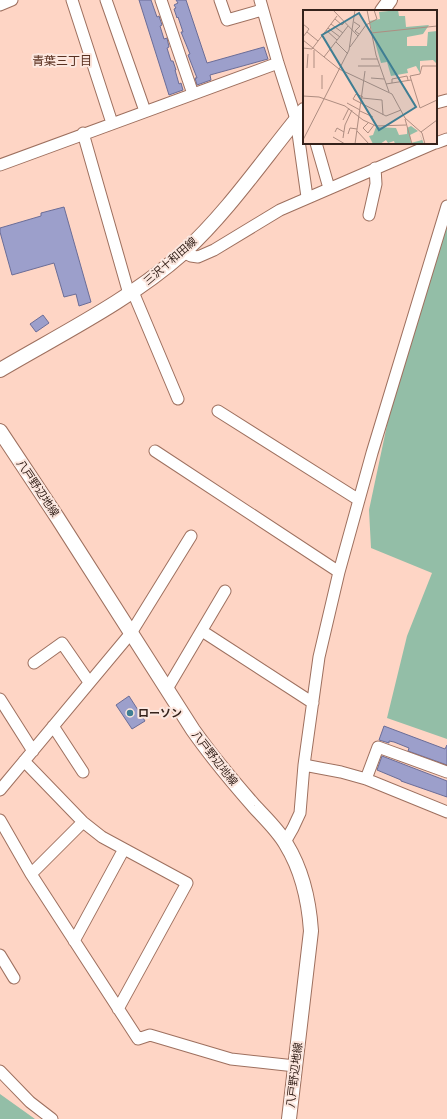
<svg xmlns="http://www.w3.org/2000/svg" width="447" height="1119" font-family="Rubik,'Noto Sans JP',sans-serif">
<rect width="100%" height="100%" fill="#fed5c5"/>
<path fill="#93bea7" d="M 447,217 L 447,739 L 387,718 L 407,636 L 432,573 L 371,548 L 369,510 L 394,392 Z
M 0,1094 L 35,1119 L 0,1119 Z"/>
<path fill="#9c9fcb" stroke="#6b6d97" d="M 139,0 L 151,0 L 157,17 L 159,16 L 162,25 L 160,26 L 164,39 L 167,38 L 169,47 L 167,48 L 171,61 L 173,61 L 176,70 L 175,70 L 179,84 L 181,83 L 183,90 L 169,95 Z
M 176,0 L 186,0 L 207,63 L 264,47 L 268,59 L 210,75 L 211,80 L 197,85 L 195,78 L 197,78 L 188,55 L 190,54 L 181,32 L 183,32 L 178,17 L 177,18 L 174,9 L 176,8 L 174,5 L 178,3 Z
M 64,207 L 91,302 L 79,306 L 76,294 L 64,297 L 54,263 L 12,275 L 0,232 L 0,228 L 41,216 L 41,213 Z
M 43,315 L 49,323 L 36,332 L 30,324 Z
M 129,696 L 145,721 L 132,729 L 116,705 Z
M 384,726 L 445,749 L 447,745 L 447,765 L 408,751 L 409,748 L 394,742 L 389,741 L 389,743 L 379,740 Z
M 382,756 L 447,781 L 447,797 L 401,781 L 401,780 L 377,770 Z"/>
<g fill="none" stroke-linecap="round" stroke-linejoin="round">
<defs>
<path id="minor" d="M 72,0 L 112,123
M 106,0 L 145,111
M 161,0 L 193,94
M 220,0 L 227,20 L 262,10
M 260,0 L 278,63 L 296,119 L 307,197
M 0,5 L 12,0
M 436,103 L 447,100
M 83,133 L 129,294
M 316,143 L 329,188
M 436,143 L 447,139
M 0,165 L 278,63
M 369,215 L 376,184 L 375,168
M 183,252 L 191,256 L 198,257 L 214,250 L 280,210 L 435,143
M 133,292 L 178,399
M 218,411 L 359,500
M 155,451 L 339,572
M 202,631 L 313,703
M 34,663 L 62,643 L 89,682
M 167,689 L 225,591
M 0,699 L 33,751
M 53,726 L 83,772
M 24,761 L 83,822 L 102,837 L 187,883 L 118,1009
M 304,765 L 341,772 L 366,779 L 447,812
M 366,779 L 378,747 L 447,772
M 0,790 L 131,633 L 191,536
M 0,820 L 31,874 L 138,1039 L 150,1035 L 231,1059 L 295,1066
M 285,842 L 293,828 L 300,813 L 304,765 L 319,657 L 339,572 L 372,453 L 447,206
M 31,874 L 83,822
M 74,941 L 124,849
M 0,955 L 14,978
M 0,1071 L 30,1102 L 52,1119"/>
<path id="major" d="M 382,11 L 390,0
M 0,370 C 61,334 130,300 183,253 C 229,211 265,157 304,110
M 0,431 L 57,517 L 193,730 C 212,757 233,782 254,806 C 265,818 278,830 286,844 C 302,870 309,901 311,931 L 289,1119"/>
</defs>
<use href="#minor" stroke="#9e705f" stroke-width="13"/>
<use href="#major" stroke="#9e705f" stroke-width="16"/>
<use href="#minor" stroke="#fff" stroke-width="11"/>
<use href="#major" stroke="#fff" stroke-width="14"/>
</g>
<circle fill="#3f7e93" stroke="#fce7df" stroke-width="1.5" cx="130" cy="713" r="4"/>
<g text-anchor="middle" stroke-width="4" stroke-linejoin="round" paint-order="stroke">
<g font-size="11" fill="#35221b" stroke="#fce7df">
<text transform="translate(170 261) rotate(-41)" y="4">三沢十和田線</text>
<text transform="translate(38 488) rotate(56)" y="4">八戸野辺地線</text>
<text transform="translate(215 758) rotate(52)" y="4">八戸野辺地線</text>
<text transform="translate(294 1075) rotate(-83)" y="4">八戸野辺地線</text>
</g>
<g font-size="11" font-weight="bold" fill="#35221b" stroke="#fce7df" text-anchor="start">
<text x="138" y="717">ローソン</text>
</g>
<g font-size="12" fill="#593121" stroke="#fce7df">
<text x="62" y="65">青葉三丁目</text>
</g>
</g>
<g transform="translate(303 10)">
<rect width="134" height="134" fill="#fed5c5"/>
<path d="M 95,0 L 96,6 L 102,6 L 103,17 L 126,15 L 120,24 L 104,27 L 104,36 L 124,36 L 125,22 L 134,21 L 134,54 L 130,50 L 117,51 L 117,63 L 113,56 L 104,59 L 105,63 L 88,66 L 84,52 L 78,53 L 66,11 L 77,9 L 76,2 ZM 108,116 L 115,121 L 107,125 L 108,133 L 119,130 L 116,122 L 121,134 L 92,134 L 91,131 L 85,133 L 83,130 L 77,134 L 70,134 L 66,126 L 70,125 L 73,117 L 93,118 L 96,125 L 104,124 L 104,118 Z" fill="#93bea7"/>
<path fill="none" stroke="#ae8d81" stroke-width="1" d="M 30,0 L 55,26M 64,0 L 73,45 L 86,82M 32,9 L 39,15 L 41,13M 51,12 L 57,16 L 52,21 L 56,24M 0,14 L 6,19 L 0,27M 28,14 L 40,23M 25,18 L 37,27M 23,20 L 34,30M 4,22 L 15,31M 68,23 L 134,16M 0,30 L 36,59 L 89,84 L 102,108 L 119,123 L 122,134M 33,32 L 45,44M 47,37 L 63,15 L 74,9 L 71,0M 0,38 L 9,39 L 34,6M 21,47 L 45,16M 58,49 L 74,49M 55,56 L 76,56M 134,56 L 119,56 L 117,64 L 107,66 L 117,98 L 134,90M 4,58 L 5,44M 11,58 L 11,40M 68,68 L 81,69M 89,73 L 89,69 L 104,66 L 105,70M 83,74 L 108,70M 19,79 L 19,65M 0,86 L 16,87 L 42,96 L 60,110 L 73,116 L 103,115M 60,87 L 53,84 L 50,89 L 83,106 L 98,100M 59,88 L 79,90 L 80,105M 44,93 L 57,100M 57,101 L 70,107M 102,109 L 109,134M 40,110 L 46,98M 65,113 L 60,118 L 65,123 L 71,115M 54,121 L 66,134M 32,122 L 34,118 L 41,122M 118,122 L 134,110M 45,124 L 47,118 L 54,119M 30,127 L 42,134M 40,128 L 42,115 L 49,100M 0,130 L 46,40 L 52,0M 52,134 L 62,61"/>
<path fill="#3f7e93" fill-opacity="0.15" stroke="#3f7e93" stroke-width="2" d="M 56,3 L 113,97 L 76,120 L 19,25 Z"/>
<rect width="134" height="134" fill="none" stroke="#35221b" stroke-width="2"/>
</g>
</svg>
